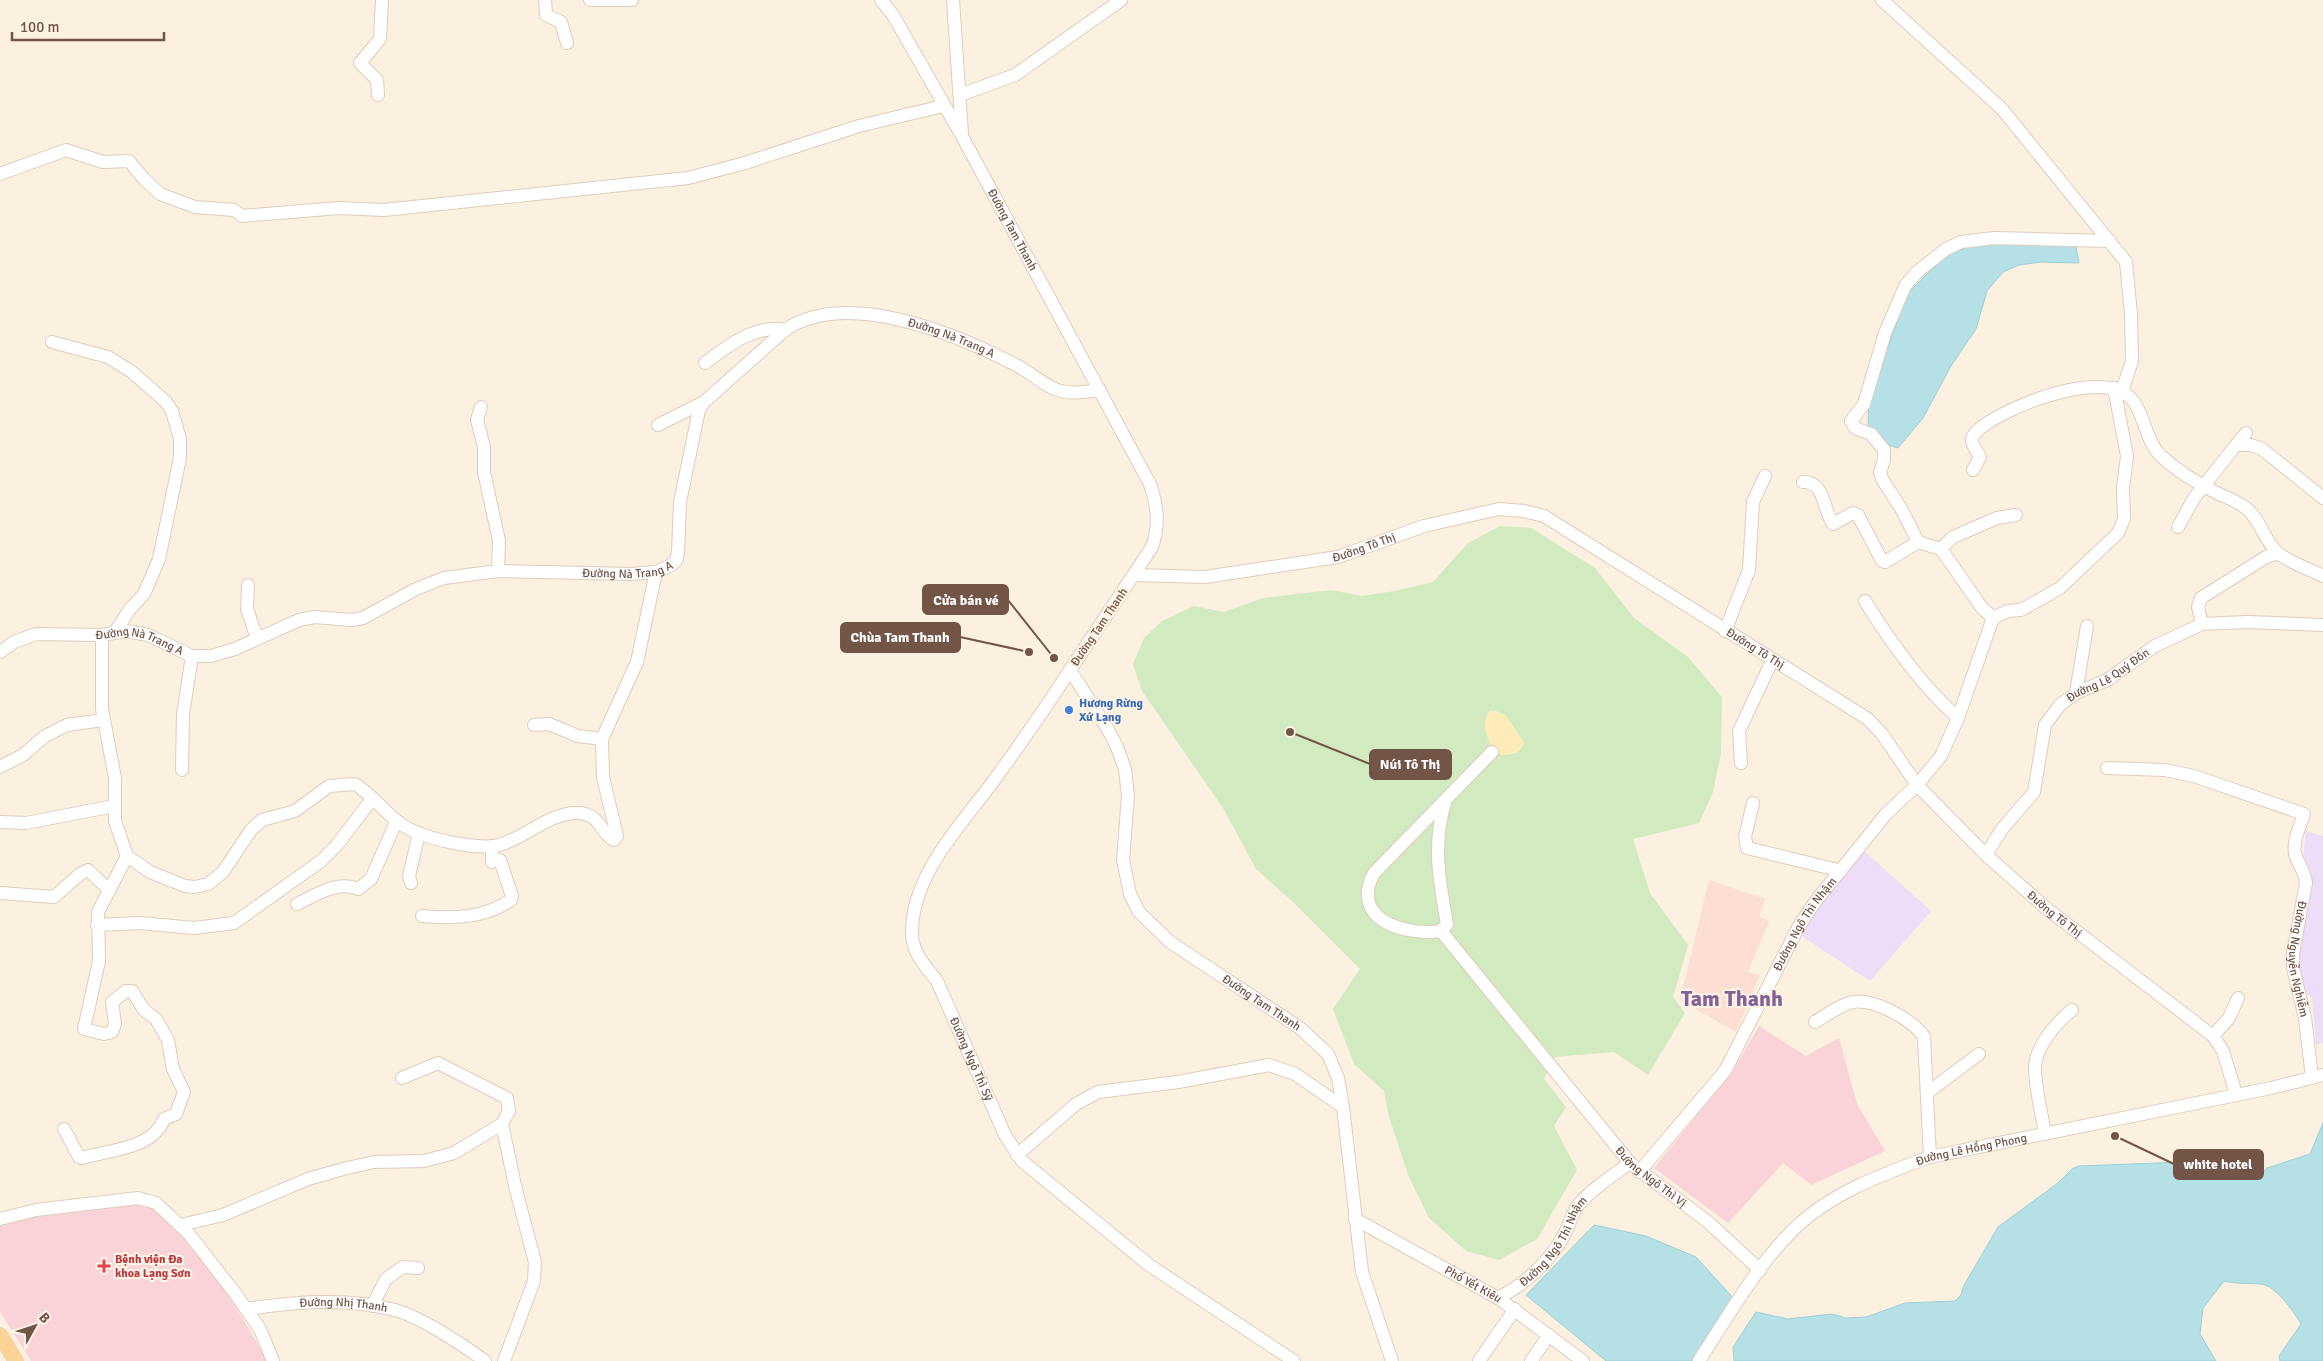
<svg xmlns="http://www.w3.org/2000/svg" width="2323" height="1361" font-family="Signika,sans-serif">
<rect width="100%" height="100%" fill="#fcf0e0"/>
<path fill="#fdded3" d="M 1709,880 L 1765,899 L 1759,916 L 1769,921 L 1748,972 L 1760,975 L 1736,1032 L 1680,1000 Z"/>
<path fill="#edddf8" d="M 2306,831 L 2323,836 L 2323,1043 L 2316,1045 L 2312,999 L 2302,986 L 2297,973 L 2311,871 L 2303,856 Z
M 1863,850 L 1931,911 L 1870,981 L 1800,935 L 1817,908 Z"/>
<path fill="#fad3d9" d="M 1759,1026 L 1806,1056 L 1839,1038 L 1857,1104 L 1885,1151 L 1811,1185 L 1783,1163 L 1728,1223 L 1654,1168 L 1734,1069 Z
M 140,1204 L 149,1204 L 190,1242 L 225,1289 L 268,1361 L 31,1361 L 0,1312 L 0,1223 L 74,1210 Z"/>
<path fill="#d2eabf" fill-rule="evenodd" d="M 1500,526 L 1531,528 L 1595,568 L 1634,618 L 1688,657 L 1722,697 L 1721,753 L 1713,792 L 1699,823 L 1633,839 L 1650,893 L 1688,945 L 1673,997 L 1685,1013 L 1648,1075 L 1614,1052 L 1555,1057 L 1544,1079 L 1566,1107 L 1554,1126 L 1577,1170 L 1537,1239 L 1499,1260 L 1466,1251 L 1429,1218 L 1408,1175 L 1388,1113 L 1384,1091 L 1354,1064 L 1333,1009 L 1360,969 L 1293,902 L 1256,869 L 1223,808 L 1142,691 L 1133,664 L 1144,638 L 1162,621 L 1194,606 L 1224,612 L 1263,598 L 1331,590 L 1362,596 L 1395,591 L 1433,582 L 1468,543 ZM 1494,710 L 1506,716 L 1524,743 C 1520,754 1511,754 1501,755 Z"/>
<path fill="#fdecba" d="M 1491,710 L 1506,716 L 1524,743 L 1517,753 L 1501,755 C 1488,748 1478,720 1491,710 Z"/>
<path fill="#b5e0e6" stroke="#9bd0d8" d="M 2075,242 L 2079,263 L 2041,262 L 2019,265 L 2003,272 L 1987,291 L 1976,329 L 1951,366 L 1923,418 L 1898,448 L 1885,444 L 1868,432 L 1869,388 L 1883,364 L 1885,354 L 1908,293 L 1948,253 L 1980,244 Z
M 2323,1123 L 2323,1361 L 2280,1361 L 2279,1356 L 2301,1324 C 2294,1312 2275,1284 2260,1284 C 2247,1283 2237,1284 2224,1281 L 2203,1308 L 2200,1334 L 2216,1361 L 1734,1361 L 1733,1347 L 1756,1312 L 1788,1319 L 1832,1314 L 1846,1318 L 1866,1317 L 1905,1303 L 1955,1301 L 1961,1295 L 1963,1287 L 1998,1227 L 2058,1183 L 2072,1169 L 2079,1166 L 2209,1161 L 2242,1175 L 2252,1175 L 2260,1174 L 2267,1168 L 2310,1154 Z
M 1594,1225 L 1646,1236 L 1696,1257 L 1735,1300 L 1693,1361 L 1606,1361 L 1526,1295 Z"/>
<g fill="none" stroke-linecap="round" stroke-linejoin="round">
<defs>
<g id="minor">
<path d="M 545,0 L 546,15 L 561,22 L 567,43"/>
<path d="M 590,0 L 632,0"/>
<path id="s1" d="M 881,0 L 893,15 L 962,136 L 1150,484 C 1157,505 1160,525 1152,547 L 1070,670 L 1106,726 L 1117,747 L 1125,769 L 1128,796 L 1123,860 L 1130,894 L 1139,912 L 1170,942 L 1300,1028 L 1328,1054 L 1338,1078 L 1343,1107 L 1362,1272 L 1392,1361"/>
<path d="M 953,0 L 962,134"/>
<path d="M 1882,0 L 2002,109 L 2126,262 L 2131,314 L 2132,361 L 2122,391"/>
<path d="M 378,95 L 377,80 L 360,63 L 380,39 L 382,0"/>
<path d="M 960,95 L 1015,75 L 1121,0"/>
<path d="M 0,174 L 66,150 L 103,162 L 129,161 L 144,179 L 160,194 L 195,207 L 234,210 L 242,216 L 339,208 L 384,210 L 688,178 L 745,163 L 859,126 L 943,106"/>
<path d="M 52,342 L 108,357 L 132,372 L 166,402 L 172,411 L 180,439 L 180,458 L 159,559 L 144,594 L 130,609 L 115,632"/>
<path d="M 705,363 C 727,346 756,324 785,330"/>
<path d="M 481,407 L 477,420 L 484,447 L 484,472 L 499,541 L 498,571"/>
<path d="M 658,425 L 704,402"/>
<path d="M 2236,445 L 2246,433"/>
<path d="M 1973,470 L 1980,457 C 1978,452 1972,446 1972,440 C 1971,430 2001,415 2009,411 C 2038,397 2111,370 2134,402 C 2145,418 2147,443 2161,456 C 2176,470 2197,483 2215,492 C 2225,497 2237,501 2246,508 C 2261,520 2265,543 2279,554 C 2291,563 2309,569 2323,576"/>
<path d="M 1803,482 C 1825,481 1823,510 1833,524 L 1853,513 L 1858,515 L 1882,561 L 1885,562 L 1918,542"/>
<path d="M 2178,527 L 2194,498 L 2236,445 L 2251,445 L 2262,449 L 2323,498"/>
<path d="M 1941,549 L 1953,537 L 1997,518 L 2016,515"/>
<path id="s2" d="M 1135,575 L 1205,577 L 1338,557 L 1424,526 L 1499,509 L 1524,511 L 1544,516 L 1868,719 L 1882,734 L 1917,785 L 1986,855 L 2046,908 L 2213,1036 L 2223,1051 L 2236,1094"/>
<path d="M 248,585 L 247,609 L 257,638"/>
<path d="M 1865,601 C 1891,643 1921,685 1958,718"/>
<path d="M 1993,618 L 1982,608 L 1941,549 L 1918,542 L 1902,510 L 1882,479 L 1880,472 L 1884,460 L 1884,450 L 1871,434 L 1855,428 L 1851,421 L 1864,404 L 1885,333 L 1905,286 L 1917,272 L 1946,249 L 1961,242 L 1994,238 L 2110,241"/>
<path d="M 2202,624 L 2198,607 L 2201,598 L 2266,557 L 2278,553"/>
<path d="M 1725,631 L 1749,570 L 1753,502 L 1765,476"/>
<path d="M 102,635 L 102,709 L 115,778 L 115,821 L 127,856 L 150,872 L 185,886 L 195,887 L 208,884 L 223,872 L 251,830 L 262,820 L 295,811 L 329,786 L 355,784 C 377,798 389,820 413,831 C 433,840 478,850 499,845 C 526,838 550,811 580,813 C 601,815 600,833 614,840 L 617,836 L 603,777 L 602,739 L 637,662 L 656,572"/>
<path id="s3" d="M 0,652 L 14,642 L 36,634 L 102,635 L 127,631 L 148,635 L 192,656 L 211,656 L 235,649 L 299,620 L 315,617 L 352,620 L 363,618 L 416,589 L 444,578 L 498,571 L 631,574 L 656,572 L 671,565 L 676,561 L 678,553 L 680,502 L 699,410 L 704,402 L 785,330 C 847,288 956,334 1016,365 C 1032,373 1048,390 1066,392 C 1076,394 1089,391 1100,390"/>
<path id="s4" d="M 1070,670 C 1045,709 1019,746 992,783 C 960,826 912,875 912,932 C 912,954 925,965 937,981 L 1005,1135 L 1022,1161 L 1149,1265 L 1294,1361"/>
<path d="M 2076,693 L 2087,626"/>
<path d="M 534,725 L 549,724 L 578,736 L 602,739"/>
<path d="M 1741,763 L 1739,731 L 1772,661"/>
<path d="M 0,767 L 23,755 L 45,736 L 67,725 L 103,720"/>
<path id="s5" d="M 2107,768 L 2165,770 L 2194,776 L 2304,814 C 2300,826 2291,845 2296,857 C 2300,867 2305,872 2306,883 L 2293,953 L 2293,968 L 2305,1018 L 2312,1077"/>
<path d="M 182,770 L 183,714 L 192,656"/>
<path d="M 1446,799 C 1432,843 1439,879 1447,924 L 1441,931 C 1405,936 1349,920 1374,873 L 1492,752"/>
<path d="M 1753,803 L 1745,837 L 1747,848 L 1838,870"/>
<path d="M 0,822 L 26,823 L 114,806"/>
<path id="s6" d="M 1986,855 L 2002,829 L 2034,792 L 2045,725 L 2060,705 L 2076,693 L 2107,680 L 2155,646 L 2202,624 L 2247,622 L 2323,625"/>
<path d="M 411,883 L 409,876 L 419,833"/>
<path d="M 0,893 L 54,897 L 80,874 L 88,870 L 109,890"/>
<path d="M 297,904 C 316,895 337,880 358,889 L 371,879 L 396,822"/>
<path d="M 422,916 C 453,919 485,918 511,900 L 512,896 L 500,860 L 492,862 L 492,846"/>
<path d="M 97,925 L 140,923 L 194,928 L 234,923 L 321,861 L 337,845 L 372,799"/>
<path id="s7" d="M 1441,931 L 1630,1163 L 1708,1222 L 1760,1270"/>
<path d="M 1815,1022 C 1825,1016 1837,1007 1849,1003 C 1870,996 1913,1019 1924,1037 L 1930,1157"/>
<path d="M 2213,1036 L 2229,1018 L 2238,998"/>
<path d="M 1927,1093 L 1979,1054"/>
<path d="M 502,1124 L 516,1190 L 535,1262 L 534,1281 L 504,1361"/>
<path d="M 64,1129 L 79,1157 L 82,1158 C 109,1150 153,1149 164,1119 L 176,1114 L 184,1092 L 173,1069 L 168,1040 L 156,1019 L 144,1010 L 132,991 L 126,991 L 112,1002 L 115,1024 L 112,1032 L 104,1034 L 84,1029 L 99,961 L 98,912 L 127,856"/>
<path d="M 2045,1134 C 2042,1114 2035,1088 2035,1068 C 2035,1047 2056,1023 2072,1010"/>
<path d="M 1017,1155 L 1076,1104 L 1098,1092 L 1178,1082 L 1269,1065 L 1295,1074 L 1343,1107"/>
<path id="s8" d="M 1639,1172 L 1725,1071 L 1799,926 L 1815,902 L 1886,814 L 1917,785 L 1941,756 L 1958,718 L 1993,618 L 2008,611 L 2021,610 L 2060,588 L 2118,533 L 2124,519 L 2123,488 L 2127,456 L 2114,388"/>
<path d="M 0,1219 L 36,1210 L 138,1198 L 156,1203 L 189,1234 L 235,1293 L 260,1329 L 273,1361"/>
<path id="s9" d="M 1355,1219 L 1498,1298 L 1583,1361"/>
<path d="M 181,1225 L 223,1215 L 308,1179 L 343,1169 L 374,1162 L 424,1161 L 454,1153 L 502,1124 L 509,1111 L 507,1098 L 438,1063 L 402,1078"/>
<path id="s10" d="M 1498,1298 C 1525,1284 1549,1262 1564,1235 C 1570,1225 1571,1214 1579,1204 C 1593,1188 1612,1176 1630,1163"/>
<path d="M 372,1306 L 386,1279 L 403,1267 L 418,1268"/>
<path id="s11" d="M 246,1309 C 295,1302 345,1297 395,1310 C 421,1317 463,1345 485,1361"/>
<path d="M 1479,1361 L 1515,1309"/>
<path d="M 1531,1361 L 1549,1335"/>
<path id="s12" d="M 1699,1361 C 1727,1318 1754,1270 1790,1233 C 1828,1194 1880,1175 1930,1157 L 2271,1088 L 2323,1075"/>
</g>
<path id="major" d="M 0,1335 L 16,1361"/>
</defs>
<use href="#minor" stroke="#e0ccbc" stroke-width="14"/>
<use href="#major" stroke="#dbd3cf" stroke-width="16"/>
<use href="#minor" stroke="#fff" stroke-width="12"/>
<use href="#major" stroke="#fcd397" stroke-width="15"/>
</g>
<circle fill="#3f7fe0" stroke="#fff4e6" stroke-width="2" cx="1069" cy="710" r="5"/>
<path fill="#e0444e" stroke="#fff4e6" stroke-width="2" d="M101.5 1258.5h5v5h5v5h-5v5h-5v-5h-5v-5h5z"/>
<g text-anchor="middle" stroke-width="4.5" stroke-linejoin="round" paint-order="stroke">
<g font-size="12" fill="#735547" stroke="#fff4e6">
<text dy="4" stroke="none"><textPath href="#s1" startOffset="265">Đường Tam Thanh</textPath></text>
<text dy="4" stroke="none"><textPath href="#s3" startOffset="1151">Đường Nà Trang A</textPath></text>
<text dy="4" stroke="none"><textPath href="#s2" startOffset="232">Đường Tô Thị</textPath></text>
<text dy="4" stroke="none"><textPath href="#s3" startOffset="656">Đường Nà Trang A</textPath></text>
<text transform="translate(1099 627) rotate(-56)" y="4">Đường Tam Thanh</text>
<text dy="4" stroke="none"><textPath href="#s3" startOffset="146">Đường Nà Trang A</textPath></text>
<text dy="4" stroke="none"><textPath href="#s2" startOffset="668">Đường Tô Thị</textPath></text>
<text dy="4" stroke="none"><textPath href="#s6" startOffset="229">Đường Lê Quý Đôn</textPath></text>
<text dy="4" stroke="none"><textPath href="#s2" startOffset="1072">Đường Tô Thị</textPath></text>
<text dy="4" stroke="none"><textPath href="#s8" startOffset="300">Đường Ngô Thì Nhậm</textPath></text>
<text dy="4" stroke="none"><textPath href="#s5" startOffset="354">Đường Nguyễn Nghiễm</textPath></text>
<text dy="4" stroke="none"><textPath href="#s1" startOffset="1179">Đường Tam Thanh</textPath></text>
<text dy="4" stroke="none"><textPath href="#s4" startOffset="451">Đường Ngô Thì Sỹ</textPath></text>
<text dy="4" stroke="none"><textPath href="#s12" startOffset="360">Đường Lê Hồng Phong</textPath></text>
<text dy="4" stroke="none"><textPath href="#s7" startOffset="324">Đường Ngô Thì Vị</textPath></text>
<text dy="4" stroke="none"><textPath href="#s10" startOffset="81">Đường Ngô Thì Nhậm</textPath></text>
<text dy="4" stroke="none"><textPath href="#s9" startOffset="135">Phố Yết Kiêu</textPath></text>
<text dy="4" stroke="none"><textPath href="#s11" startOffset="98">Đường Nhị Thanh</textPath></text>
</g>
<g font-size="12" font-weight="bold" fill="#366cbe" stroke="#fff4e6" text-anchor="start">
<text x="1079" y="707">Hương Rừng<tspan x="1079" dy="14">Xứ Lạng</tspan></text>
</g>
<g font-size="12" font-weight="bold" fill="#be3a42" stroke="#fff4e6" text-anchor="start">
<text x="115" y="1263">Bệnh viện Đa<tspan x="115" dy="14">khoa Lạng Sơn</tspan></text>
</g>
<g font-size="22" font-weight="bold" fill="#836397" stroke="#fff4e6">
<text x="1732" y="1006">Tam Thanh</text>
</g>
</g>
<path fill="none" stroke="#735547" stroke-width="2" d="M1054 658L1008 600M1029 652L960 637M1290 732L1370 764M2115 1136L2174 1164"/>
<g fill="#735547" stroke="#fff4e6" stroke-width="2">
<circle cx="1054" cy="658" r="5"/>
<circle cx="1029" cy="652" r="5"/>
<circle cx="1290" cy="732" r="5"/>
<circle cx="2115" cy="1136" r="5"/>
</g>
<g fill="#735547" stroke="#735547" stroke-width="2">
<rect x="923" y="585" width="85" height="29" rx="5"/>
<rect x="841" y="623" width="119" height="29" rx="5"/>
<rect x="1370" y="750" width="81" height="29" rx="5"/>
<rect x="2174" y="1150" width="89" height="29" rx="5"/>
</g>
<g font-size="14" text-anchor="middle" font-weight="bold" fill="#fff">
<text x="966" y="605">Cửa bán vé</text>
<text x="900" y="642">Chùa Tam Thanh</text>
<text x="1410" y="769">Núi Tô Thị</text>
<text x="2218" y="1169">white hotel</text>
</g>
<g transform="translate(35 1326) rotate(50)" stroke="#fff4e6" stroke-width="4" paint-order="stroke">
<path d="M0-4L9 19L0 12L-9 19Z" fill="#735547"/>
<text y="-8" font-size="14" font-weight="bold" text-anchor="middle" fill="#735547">B</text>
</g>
<path d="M12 32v8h152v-8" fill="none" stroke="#735547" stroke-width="2.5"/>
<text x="20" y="32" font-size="15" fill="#735547" stroke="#fff4e6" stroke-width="4" paint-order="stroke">100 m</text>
</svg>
